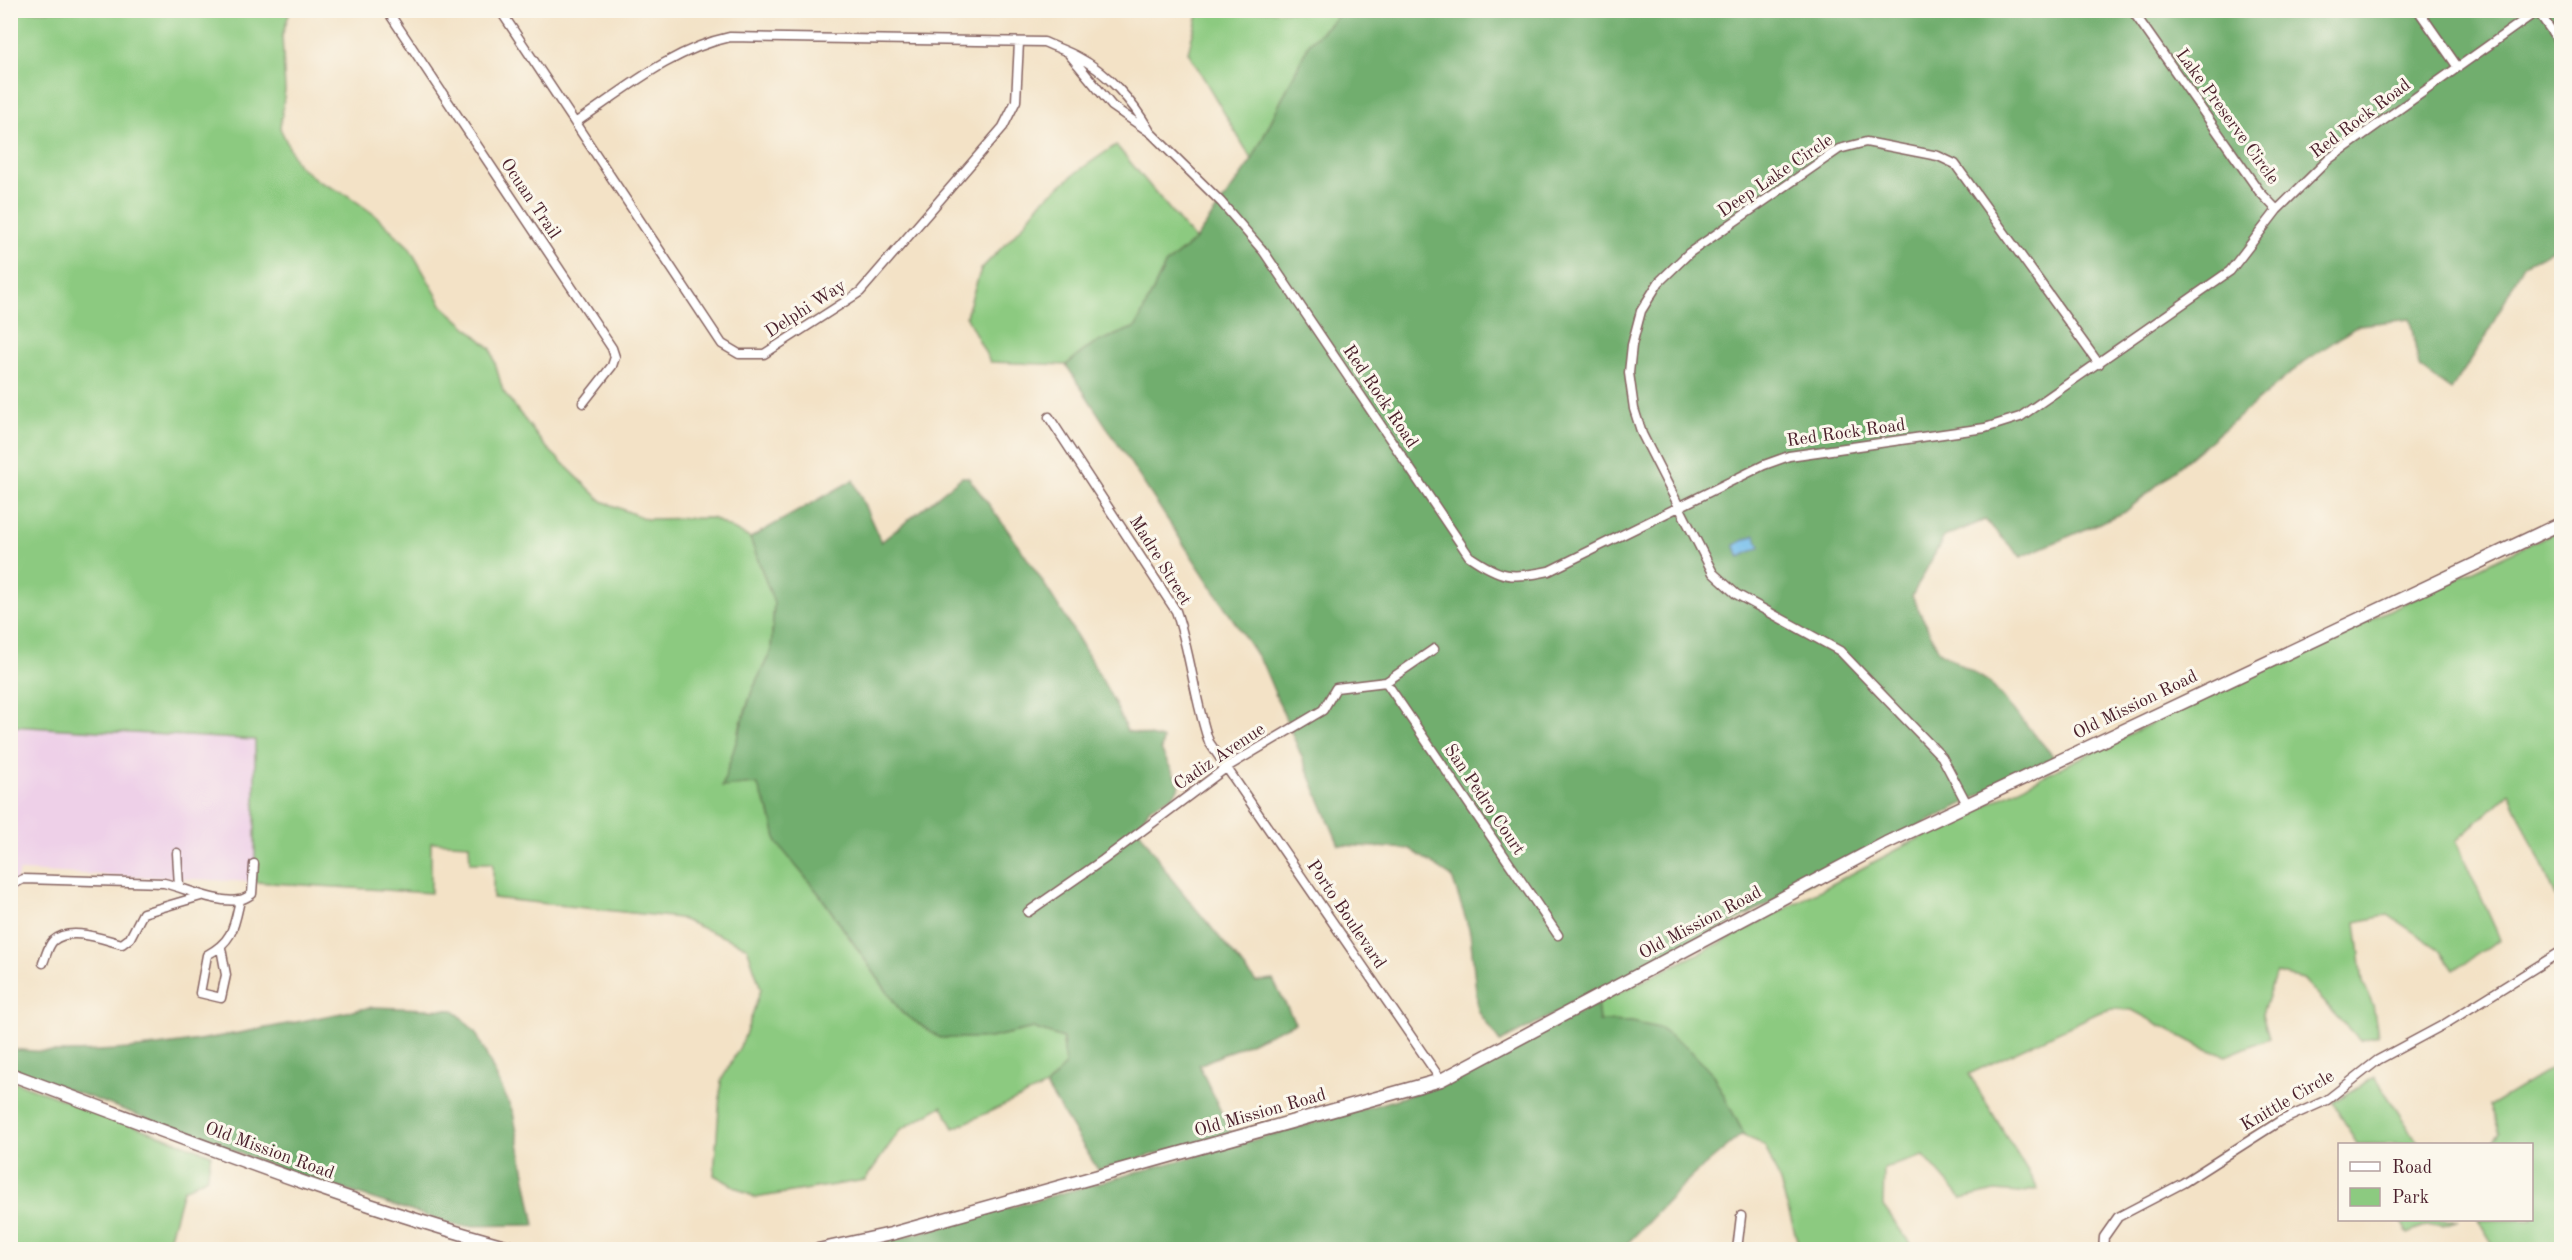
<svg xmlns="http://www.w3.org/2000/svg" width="2572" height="1260" font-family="'Old Standard TT',serif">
<rect width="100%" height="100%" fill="#fbf7ec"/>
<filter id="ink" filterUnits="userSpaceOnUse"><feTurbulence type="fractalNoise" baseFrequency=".0167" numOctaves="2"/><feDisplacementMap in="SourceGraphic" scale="12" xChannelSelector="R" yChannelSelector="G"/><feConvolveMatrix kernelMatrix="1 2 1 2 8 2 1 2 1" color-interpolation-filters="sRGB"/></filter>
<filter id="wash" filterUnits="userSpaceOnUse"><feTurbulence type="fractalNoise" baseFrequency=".008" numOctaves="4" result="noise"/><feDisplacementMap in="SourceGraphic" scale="24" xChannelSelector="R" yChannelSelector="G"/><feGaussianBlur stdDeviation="1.35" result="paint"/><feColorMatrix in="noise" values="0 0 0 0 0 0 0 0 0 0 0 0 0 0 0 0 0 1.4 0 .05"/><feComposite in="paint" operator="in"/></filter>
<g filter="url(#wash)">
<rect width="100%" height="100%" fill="#f3e2c6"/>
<path fill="#eed0e8" d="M 11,726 L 255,740 L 255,882 L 19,871 L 11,900 Z"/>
<path fill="#8cca80" stroke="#6b7456" stroke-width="1.5" d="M 10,11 L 290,11 L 282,36 L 285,90 L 280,128 L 297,164 L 318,181 L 347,195 L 375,215 L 409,247 L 443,306 L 491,349 L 503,391 L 544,445 L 602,501 L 646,519 L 712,518 L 750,538 L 774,603 L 771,651 L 752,691 L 738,732 L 771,816 L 778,843 L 820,895 L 902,1013 L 990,1038 L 1033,1028 L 1063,1038 L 1065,1066 L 1046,1086 L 954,1128 L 942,1106 L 900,1130 L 865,1180 L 755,1198 L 714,1175 L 721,1081 L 743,1041 L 761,989 L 747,947 L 679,918 L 493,898 L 493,863 L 470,863 L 469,844 L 431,842 L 431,893 L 255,882 L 255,740 L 11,726 Z
M 1199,11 L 1343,11 L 1309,44 L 1252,160 L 1188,52 Z
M 1116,145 L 1195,240 L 1165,265 L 1136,327 L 1093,344 L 1066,365 L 990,362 L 966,316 L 981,269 L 1020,229 L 1042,201 L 1078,171 Z
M 2561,529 L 2561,901 L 2559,903 L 2509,793 L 2456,841 L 2500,939 L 2454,970 L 2440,950 L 2388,915 L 2356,922 L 2363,982 L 2373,1005 L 2378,1035 L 2360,1041 L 2303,979 L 2276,973 L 2262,1014 L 2269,1038 L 2226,1056 L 2201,1047 L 2132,1010 L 2113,1009 L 2100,1012 L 1969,1074 L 2038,1189 L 2020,1193 L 1995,1191 L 1962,1199 L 1924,1156 L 1884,1168 L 1883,1206 L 1914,1249 L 1800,1250 L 1780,1182 L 1765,1146 L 1745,1136 L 1713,1075 L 1632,1022 L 1599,1021 L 1597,1003 L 1720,943 L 1910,843 L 2062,767 L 2199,700 Z
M 2556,1066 L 2562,1078 L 2561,1249 L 2496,1249 L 2478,1220 L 2532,1220 L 2532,1144 L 2491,1144 L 2500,1132 L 2489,1106 Z
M 2375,1077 L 2419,1144 L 2357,1144 L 2333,1102 Z
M 10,1080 L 211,1154 L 207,1177 L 183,1190 L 168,1244 L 128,1250 L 11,1249 Z
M 2400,1220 L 2399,1220 L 2459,1220 L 2443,1225 L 2426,1226 L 2408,1234 Z"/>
<path fill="#71ae6e" stroke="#5e664c" stroke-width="1.5" d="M 1343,11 L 2561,11 L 2561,246 L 2524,264 L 2484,340 L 2451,390 L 2419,367 L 2410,319 L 2359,325 L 2304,362 L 2125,512 L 2021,557 L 1985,520 L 1944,537 L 1912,596 L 1939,651 L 1989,682 L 2054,757 L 1500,1042 L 1478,1011 L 1470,932 L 1452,877 L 1410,849 L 1339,845 L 1263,665 L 1066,365 L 1093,344 L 1136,327 L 1165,265 L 1195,240 L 1252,160 L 1309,44 Z
M 962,477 L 968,477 C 1010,531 1048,587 1082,645 C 1099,674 1115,701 1127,731 L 1163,739 L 1161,750 L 1180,786 L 1173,796 L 1150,808 L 1137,827 L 1170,877 L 1256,982 L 1273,980 L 1295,1023 L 1199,1065 L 1231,1133 L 1098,1170 L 1046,1086 L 1065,1066 L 1063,1038 L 1033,1028 L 990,1038 L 940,1038 L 902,1013 L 820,895 L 777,843 L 771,816 L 757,784 L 722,787 L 752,691 L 771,651 L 774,603 L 750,538 L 853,480 L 881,542 Z
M 1597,1003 L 1599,1021 L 1632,1022 L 1659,1028 L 1691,1051 L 1713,1075 L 1745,1136 L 1741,1135 L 1691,1177 L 1622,1249 L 845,1250 L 893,1240 L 1350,1113 L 1443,1085 Z
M 373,1007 L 454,1010 L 476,1033 L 513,1112 L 535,1225 L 458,1226 L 304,1177 L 11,1068 L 10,1049 C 132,1062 254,1029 373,1007 Z"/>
<path fill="#73beec" stroke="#5e6e8c" stroke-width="1.5" d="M 1755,535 L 1760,547 L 1740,557 L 1734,545 Z"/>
</g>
<g filter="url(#ink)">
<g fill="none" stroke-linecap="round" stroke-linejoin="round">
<defs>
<path id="street" d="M 387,10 L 612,348 L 615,357 L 612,366 L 583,403
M 500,10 L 722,344 L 739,354 L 764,354 L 860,292 L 1003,127 L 1016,101 L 1019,42
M 2132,10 L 2259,191 L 2277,210
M 2418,10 L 2457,66
M 2537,10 L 2562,46
M 1069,54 L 1112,106 L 1151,133 L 1221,202 L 1264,252 L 1469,556 C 1501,578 1511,579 1549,571 L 1764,465 L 1789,456 L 1985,428 L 2020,417 L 2230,271 L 2277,210 L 2329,159 L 2537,11
M 575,123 C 623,91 672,49 730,37 L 1044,42 C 1055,47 1067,51 1078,57 C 1107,72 1133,102 1149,130
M 1049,417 L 1176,611 C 1191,654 1194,699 1209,742 L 1441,1080
M 1386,682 L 1558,935
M 1967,804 L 1942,757 L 1840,651 L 1736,594 L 1713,573 L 1642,434 L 1634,409 L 1629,373 L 1632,345 L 1641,311 L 1659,282 L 1689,253 L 1839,149 L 1866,142 L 1938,156 L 1955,164 L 2099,364
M 177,853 L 179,886
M 10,886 L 23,879 L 164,883 C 185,888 217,904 239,900 C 243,900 249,896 252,894 L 254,864
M 1028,912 L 1103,860 L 1227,767 L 1323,710 L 1336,688 L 1386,682 L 1434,649
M 221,948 L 226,975 L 221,998 L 200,993 L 207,955 C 233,941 234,927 240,900
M 43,963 C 46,956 48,946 53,941 C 70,926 102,939 122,944 L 130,938 L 143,913 L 201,896
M 1737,1250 L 1741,1216
M 2103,1250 L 2104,1237 L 2118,1217 L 2183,1183 L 2280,1121 L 2327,1100 L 2378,1060 L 2445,1024 L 2562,951"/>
<path id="secondary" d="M 10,1074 C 179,1136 346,1204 520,1250
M 818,1250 L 891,1234 L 1441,1080 L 1886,843 L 2562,523"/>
</defs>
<use href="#street" stroke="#856361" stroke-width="11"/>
<use href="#secondary" stroke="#856361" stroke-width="15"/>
<use href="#street" stroke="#fff" stroke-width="8"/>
<use href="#secondary" stroke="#fff" stroke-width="12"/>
</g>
</g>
<g text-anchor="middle" stroke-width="6" stroke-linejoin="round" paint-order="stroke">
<g font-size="18" fill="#4a1f2b" stroke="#fbf7ec">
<text transform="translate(2228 116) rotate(54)" y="6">Lake Preserve Circle</text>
<text transform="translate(2360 118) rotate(-37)" y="6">Red Rock Road</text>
<text transform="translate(1775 175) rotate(-34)" y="6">Deep Lake Circle</text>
<text transform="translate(531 198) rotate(56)" y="6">Ocuan Trail</text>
<text transform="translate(805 308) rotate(-33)" y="6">Delphi Way</text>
<text transform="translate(1381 396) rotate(56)" y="6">Red Rock Road</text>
<text transform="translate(1846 432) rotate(-8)" y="6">Red Rock Road</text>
<text transform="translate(1161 560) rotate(58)" y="6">Madre Street</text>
<text transform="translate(2135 704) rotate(-26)" y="6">Old Mission Road</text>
<text transform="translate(1219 756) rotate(-34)" y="6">Cadiz Avenue</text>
<text transform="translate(1485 799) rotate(56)" y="6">San Pedro Court</text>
<text transform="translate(1347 914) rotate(56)" y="6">Porto Boulevard</text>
<text transform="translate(1700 922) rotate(-28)" y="6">Old Mission Road</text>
<text transform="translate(2287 1100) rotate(-30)" y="6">Knittle Circle</text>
<text transform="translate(1260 1112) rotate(-16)" y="6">Old Mission Road</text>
<text transform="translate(270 1150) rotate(20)" y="6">Old Mission Road</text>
</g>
</g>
<rect width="2572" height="1260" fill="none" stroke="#fbf7ec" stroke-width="36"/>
<rect x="2338" y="1143" width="195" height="78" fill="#fbf7ec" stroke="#b4a19f" stroke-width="1.5"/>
<rect x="2350" y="1162" width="30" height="9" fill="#ffffff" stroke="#b4a19f" stroke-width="1.5"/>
<text x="2392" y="1173" font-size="18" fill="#4a1f2b">Road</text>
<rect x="2350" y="1188" width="30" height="18" fill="#8cca80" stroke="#b4a19f" stroke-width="1.5"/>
<text x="2392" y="1203" font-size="18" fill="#4a1f2b">Park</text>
</svg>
